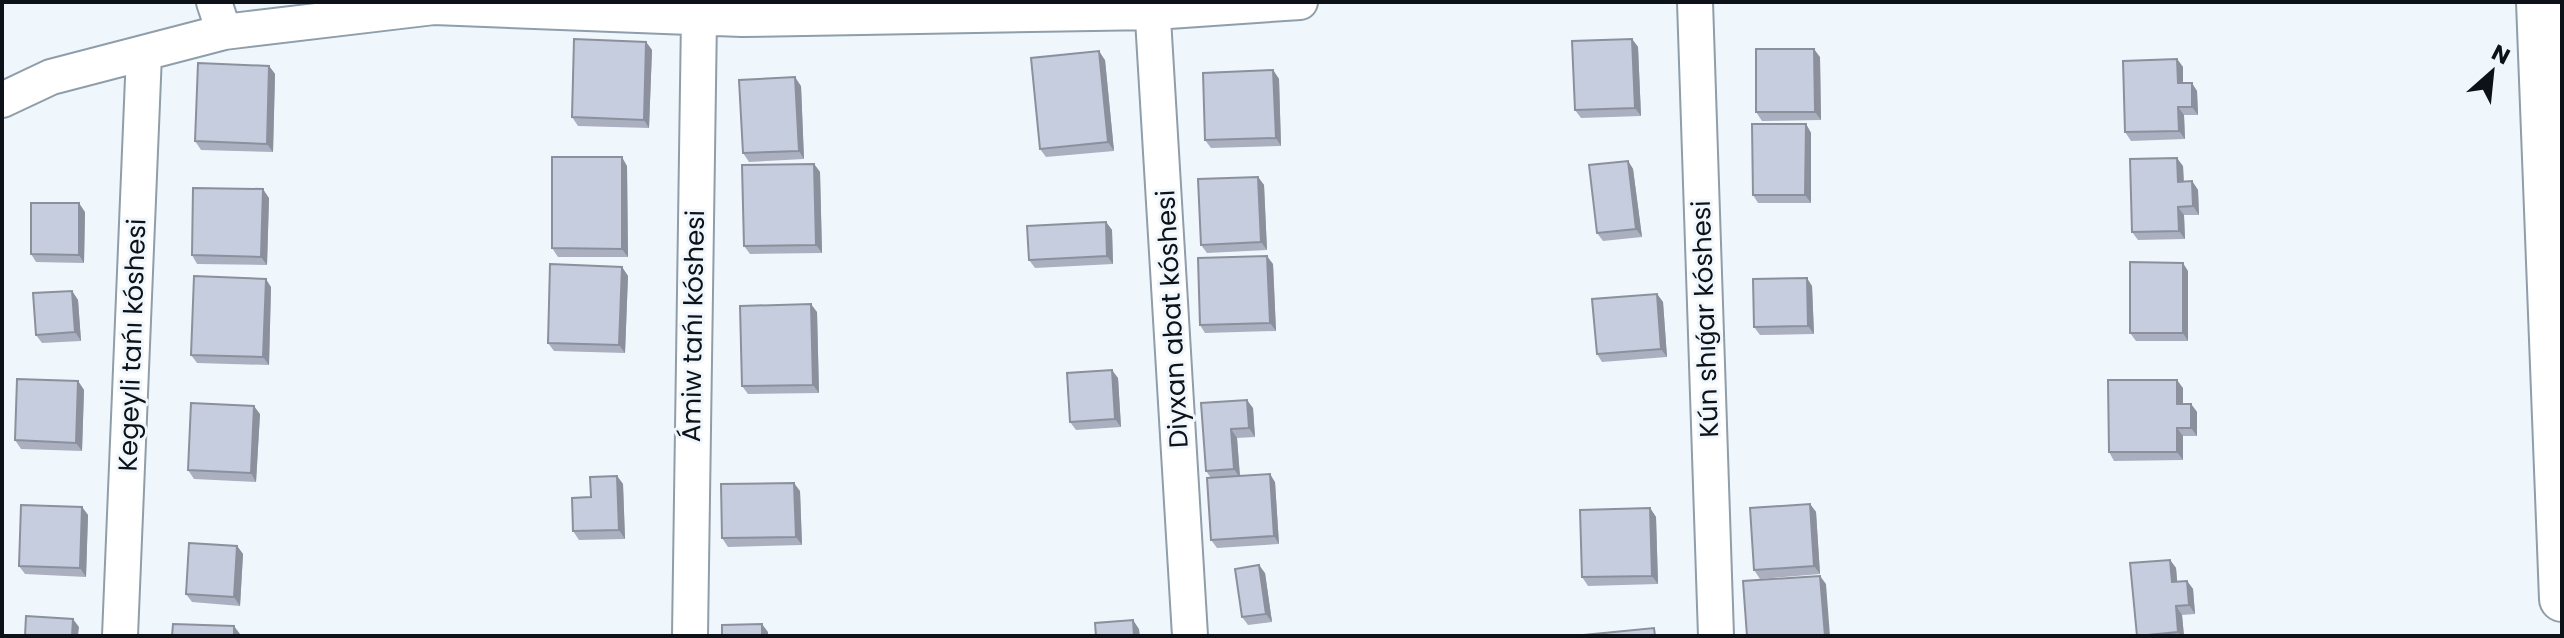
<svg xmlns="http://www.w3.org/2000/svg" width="2564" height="638" font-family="Poppins,sans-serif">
<rect width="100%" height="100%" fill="#f0f7fc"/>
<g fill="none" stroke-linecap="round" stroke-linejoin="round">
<defs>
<path id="street" d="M 214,2 L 224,32
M 1152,2 L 1190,636
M 1695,2 L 1716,636
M 2,100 L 51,77 L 224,32 L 434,7 L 742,19 L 1154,12 L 1300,2
M 120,636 L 144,54
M 690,636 L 699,17"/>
<path id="primary" d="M 2539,2 L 2562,599"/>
</defs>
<use href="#street" stroke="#8e9eaa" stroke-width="38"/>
<use href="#primary" stroke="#8e9eaa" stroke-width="48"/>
<use href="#street" stroke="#fff" stroke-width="34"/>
<use href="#primary" stroke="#fff" stroke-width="44"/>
</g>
<path fill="#aab0c0" d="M 1632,39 L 1638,47 L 1641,116 L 1581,118 L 1575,110 Z
M 646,42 L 652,50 L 649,128 L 578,126 L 572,117 Z
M 1820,57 L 1821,120 L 1762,121 L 1756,112 Z
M 2177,59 L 2183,67 L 2183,83 L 2197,91 L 2198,115 L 2184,115 L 2185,139 L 2131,141 L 2125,132 Z
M 1105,60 L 1114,151 L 1046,157 L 1040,149 Z
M 269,66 L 275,74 L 273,152 L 201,150 L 195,141 Z
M 1273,70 L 1279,79 L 1281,146 L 1211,148 L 1205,140 Z
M 801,86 L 804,159 L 749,162 L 743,153 Z
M 1806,124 L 1811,133 L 1811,203 L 1758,203 L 1753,195 Z
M 1628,161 L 1633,169 L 1642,237 L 1603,241 L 1597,233 Z
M 814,164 L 820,172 L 822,253 L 750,254 L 744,246 Z
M 627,166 L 628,257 L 558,257 L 552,248 Z
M 2183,166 L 2184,182 L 2192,181 L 2198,190 L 2199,215 L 2184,215 L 2185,239 L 2138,240 L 2132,232 Z
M 1258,177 L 1264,185 L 1267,250 L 1207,253 L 1201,245 Z
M 269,198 L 267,265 L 197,264 L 192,255 Z
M 85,212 L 84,263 L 36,262 L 31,254 Z
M 1106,222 L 1112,230 L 1113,264 L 1035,268 L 1029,260 Z
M 1273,264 L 1276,331 L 1205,333 L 1200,325 Z
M 622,267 L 628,276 L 625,353 L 554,351 L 548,343 Z
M 2188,271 L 2188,341 L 2136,341 L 2130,333 Z
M 1812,286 L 1814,334 L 1760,335 L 1754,327 Z
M 271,287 L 269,365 L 197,363 L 191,355 Z
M 72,291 L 78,300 L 81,341 L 42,343 L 36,335 Z
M 1657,294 L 1663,302 L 1667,357 L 1602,362 L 1597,354 Z
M 817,312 L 819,393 L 748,394 L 742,386 Z
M 1118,378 L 1121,427 L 1076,430 L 1070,422 Z
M 78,381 L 84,390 L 82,451 L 21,449 L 15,440 Z
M 2183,388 L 2183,404 L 2191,404 L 2197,412 L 2197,436 L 2183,436 L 2183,460 L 2114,461 L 2109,452 Z
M 1201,403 L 1253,408 L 1255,437 L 1237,438 L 1240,476 L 1275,482 L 1279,544 L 1217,548 L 1211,540 L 1211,478 L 1206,471 Z
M 260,414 L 256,482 L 194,479 L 188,470 Z
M 617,476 L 623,484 L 625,539 L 579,540 L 573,531 L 591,497 Z
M 800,491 L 802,545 L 728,547 L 722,538 Z
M 1810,504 L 1816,512 L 1820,574 L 1760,579 L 1754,570 Z
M 82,507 L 88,515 L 86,577 L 25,574 L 19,566 Z
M 1650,508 L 1656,517 L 1658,584 L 1588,586 L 1582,577 Z
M 237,546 L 243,554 L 240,606 L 192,602 L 186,594 Z
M 2170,560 L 2176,568 L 2177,582 L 2187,581 L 2193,589 L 2195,614 L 2182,615 L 2184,636 L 2137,636 Z
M 1265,573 L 1272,622 L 1248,625 L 1242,617 Z"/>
<path fill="#8b909c" d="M 1632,39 L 1638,47 L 1641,116 L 1635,108 Z
M 646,42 L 652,50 L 649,128 L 644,120 Z
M 1814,49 L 1820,57 L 1821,120 L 1815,112 Z
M 1099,51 L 1105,60 L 1114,151 L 1108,142 Z
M 2177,59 L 2183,67 L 2183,92 L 2178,83 Z
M 269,66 L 275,74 L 273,152 L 267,144 Z
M 1273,70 L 1279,79 L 1281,146 L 1276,138 Z
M 795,77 L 801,86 L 804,159 L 799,151 Z
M 2192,83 L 2197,91 L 2198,115 L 2192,107 Z
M 2178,107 L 2184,115 L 2185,139 L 2179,131 Z
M 1806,124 L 1811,133 L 1811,203 L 1805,195 Z
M 622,157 L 627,166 L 628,257 L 622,249 Z
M 2177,158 L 2183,166 L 2184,190 L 2178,182 Z
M 1628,161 L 1633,169 L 1642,237 L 1636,229 Z
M 814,164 L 820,172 L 822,253 L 816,245 Z
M 1258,177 L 1264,185 L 1267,250 L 1261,242 Z
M 2192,181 L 2198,190 L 2199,215 L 2193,206 Z
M 263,189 L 269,198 L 267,265 L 261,257 Z
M 79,203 L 85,212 L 84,263 L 79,255 Z
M 2178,207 L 2184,215 L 2185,239 L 2179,231 Z
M 1106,222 L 1112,230 L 1113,264 L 1107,256 Z
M 1267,256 L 1273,264 L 1276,331 L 1270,323 Z
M 2183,263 L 2188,271 L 2188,341 L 2183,333 Z
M 622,267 L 628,276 L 625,353 L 619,345 Z
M 1807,278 L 1812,286 L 1814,334 L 1808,326 Z
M 266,279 L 271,287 L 269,365 L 263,357 Z
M 72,291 L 78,300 L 81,341 L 75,332 Z
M 1657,294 L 1663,302 L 1667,357 L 1661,349 Z
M 811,304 L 817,312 L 819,393 L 813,385 Z
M 1112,370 L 1118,378 L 1121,427 L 1115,419 Z
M 2177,380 L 2183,388 L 2183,412 L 2177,404 Z
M 78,381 L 84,390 L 82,451 L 76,443 Z
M 1247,400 L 1253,408 L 1255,437 L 1249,428 Z
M 2191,404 L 2197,412 L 2197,436 L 2191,428 Z
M 254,406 L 260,414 L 256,482 L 251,473 Z
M 2177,428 L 2183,436 L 2183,460 L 2177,452 Z
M 1231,429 L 1237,438 L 1240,478 L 1234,469 Z
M 1270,474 L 1275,482 L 1279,544 L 1274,536 Z
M 617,476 L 623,484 L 625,539 L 619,530 Z
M 794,483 L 800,491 L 802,545 L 796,537 Z
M 1810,504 L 1816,512 L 1820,574 L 1814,566 Z
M 82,507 L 88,515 L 86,577 L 80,568 Z
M 1650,508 L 1656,517 L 1658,584 L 1652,576 Z
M 237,546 L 243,554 L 240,606 L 234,597 Z
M 2170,560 L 2176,568 L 2178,591 L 2172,582 Z
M 1259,565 L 1265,573 L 1272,622 L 1266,614 Z
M 1820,576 L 1826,584 L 1830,636 L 1825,636 Z
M 2187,581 L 2193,589 L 2195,614 L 2189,605 Z
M 2176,606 L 2182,615 L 2184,636 L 2181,636 L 2178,632 Z
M 73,619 L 79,627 L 78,636 L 72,636 Z
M 1133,620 L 1139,629 L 1140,636 L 1134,636 Z
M 762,624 L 768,632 L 768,636 L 762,636 Z
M 234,626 L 240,634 L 240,636 L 234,636 Z"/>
<path fill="#c6cddf" stroke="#8b909c" stroke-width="2" d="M 574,39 L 646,42 L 644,120 L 572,117 Z
M 1632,39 L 1635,108 L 1575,110 L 1572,41 Z
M 1756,49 L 1814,49 L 1815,112 L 1756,112 Z
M 1099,51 L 1108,142 L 1040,149 L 1031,58 Z
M 2177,59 L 2178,83 L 2192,83 L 2192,107 L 2178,107 L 2179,131 L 2125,132 L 2123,61 Z
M 198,63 L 269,66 L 267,144 L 195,141 Z
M 1273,70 L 1276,138 L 1205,140 L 1203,73 Z
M 795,77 L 799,151 L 743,153 L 739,80 Z
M 1752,124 L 1806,124 L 1805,195 L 1753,195 Z
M 552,157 L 622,157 L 622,249 L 552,248 Z
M 2177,158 L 2178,182 L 2192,181 L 2193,206 L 2178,207 L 2179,231 L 2132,232 L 2130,159 Z
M 1628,161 L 1636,229 L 1597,233 L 1589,165 Z
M 814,164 L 816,245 L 744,246 L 742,165 Z
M 1258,177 L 1261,242 L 1201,245 L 1198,179 Z
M 193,188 L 263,189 L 261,257 L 192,255 Z
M 31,203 L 79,203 L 79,255 L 31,254 Z
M 1106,222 L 1107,256 L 1029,260 L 1027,226 Z
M 1267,256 L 1270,323 L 1200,325 L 1198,258 Z
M 2130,262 L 2183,263 L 2183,333 L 2130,333 Z
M 550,264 L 622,267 L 619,345 L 548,343 Z
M 194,276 L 266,279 L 263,357 L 191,355 Z
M 1807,278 L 1808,326 L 1754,327 L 1753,279 Z
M 72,291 L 75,332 L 36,335 L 33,293 Z
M 1657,294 L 1661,349 L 1597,354 L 1592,299 Z
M 811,304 L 813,385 L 742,386 L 740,306 Z
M 1112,370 L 1115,419 L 1070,422 L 1067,373 Z
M 17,379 L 78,381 L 76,443 L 15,440 Z
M 2108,380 L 2177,380 L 2177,404 L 2191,404 L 2191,428 L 2177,428 L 2177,452 L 2109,452 Z
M 1247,400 L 1249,428 L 1231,429 L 1234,469 L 1206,471 L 1201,403 Z
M 191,403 L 254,406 L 251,473 L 188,470 Z
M 1270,474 L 1274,536 L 1211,540 L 1207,478 Z
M 617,476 L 619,530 L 573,531 L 572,498 L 591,497 L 590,477 Z
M 794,483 L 796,537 L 722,538 L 721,484 Z
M 1810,504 L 1814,566 L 1754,570 L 1750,508 Z
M 21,505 L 82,507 L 80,568 L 19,566 Z
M 1650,508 L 1652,576 L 1582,577 L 1580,510 Z
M 189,543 L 237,546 L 234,597 L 186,594 Z
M 2170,560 L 2172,582 L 2187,581 L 2189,605 L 2176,606 L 2178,632 L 2137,636 L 2130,563 Z
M 1259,565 L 1266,614 L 1242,617 L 1235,569 Z
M 1820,576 L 1825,636 L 1747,636 L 1743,581 Z
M 26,616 L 73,619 L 72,636 L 25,636 Z
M 1133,620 L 1134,636 L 1096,636 L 1095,623 Z
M 173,624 L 234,626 L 234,636 L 172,636 Z
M 762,624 L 762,636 L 722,636 L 722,625 Z
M 1654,628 L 1655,636 L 1584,636 L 1584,635 Z"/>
<g text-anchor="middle" stroke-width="6" stroke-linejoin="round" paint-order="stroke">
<g font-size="26" fill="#0c1217" stroke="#f0f7fc">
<text transform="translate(1172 319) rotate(-93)" y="9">Diyxan abat kóshesi</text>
<text transform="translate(1705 319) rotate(-92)" y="9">Kún shıǵar kóshesi</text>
<text transform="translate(693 326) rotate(-89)" y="9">Ámiw tańı kóshesi</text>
<text transform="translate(132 345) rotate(-88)" y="9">Kegeyli tańı kóshesi</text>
</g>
</g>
<rect width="2564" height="638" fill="none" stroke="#0c1217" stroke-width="8"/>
<g transform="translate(2492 72) rotate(27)" stroke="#f0f7fc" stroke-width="6" paint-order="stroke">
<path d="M0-6L14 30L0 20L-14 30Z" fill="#0c1217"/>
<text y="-12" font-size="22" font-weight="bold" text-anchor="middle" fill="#0c1217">N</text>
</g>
</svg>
